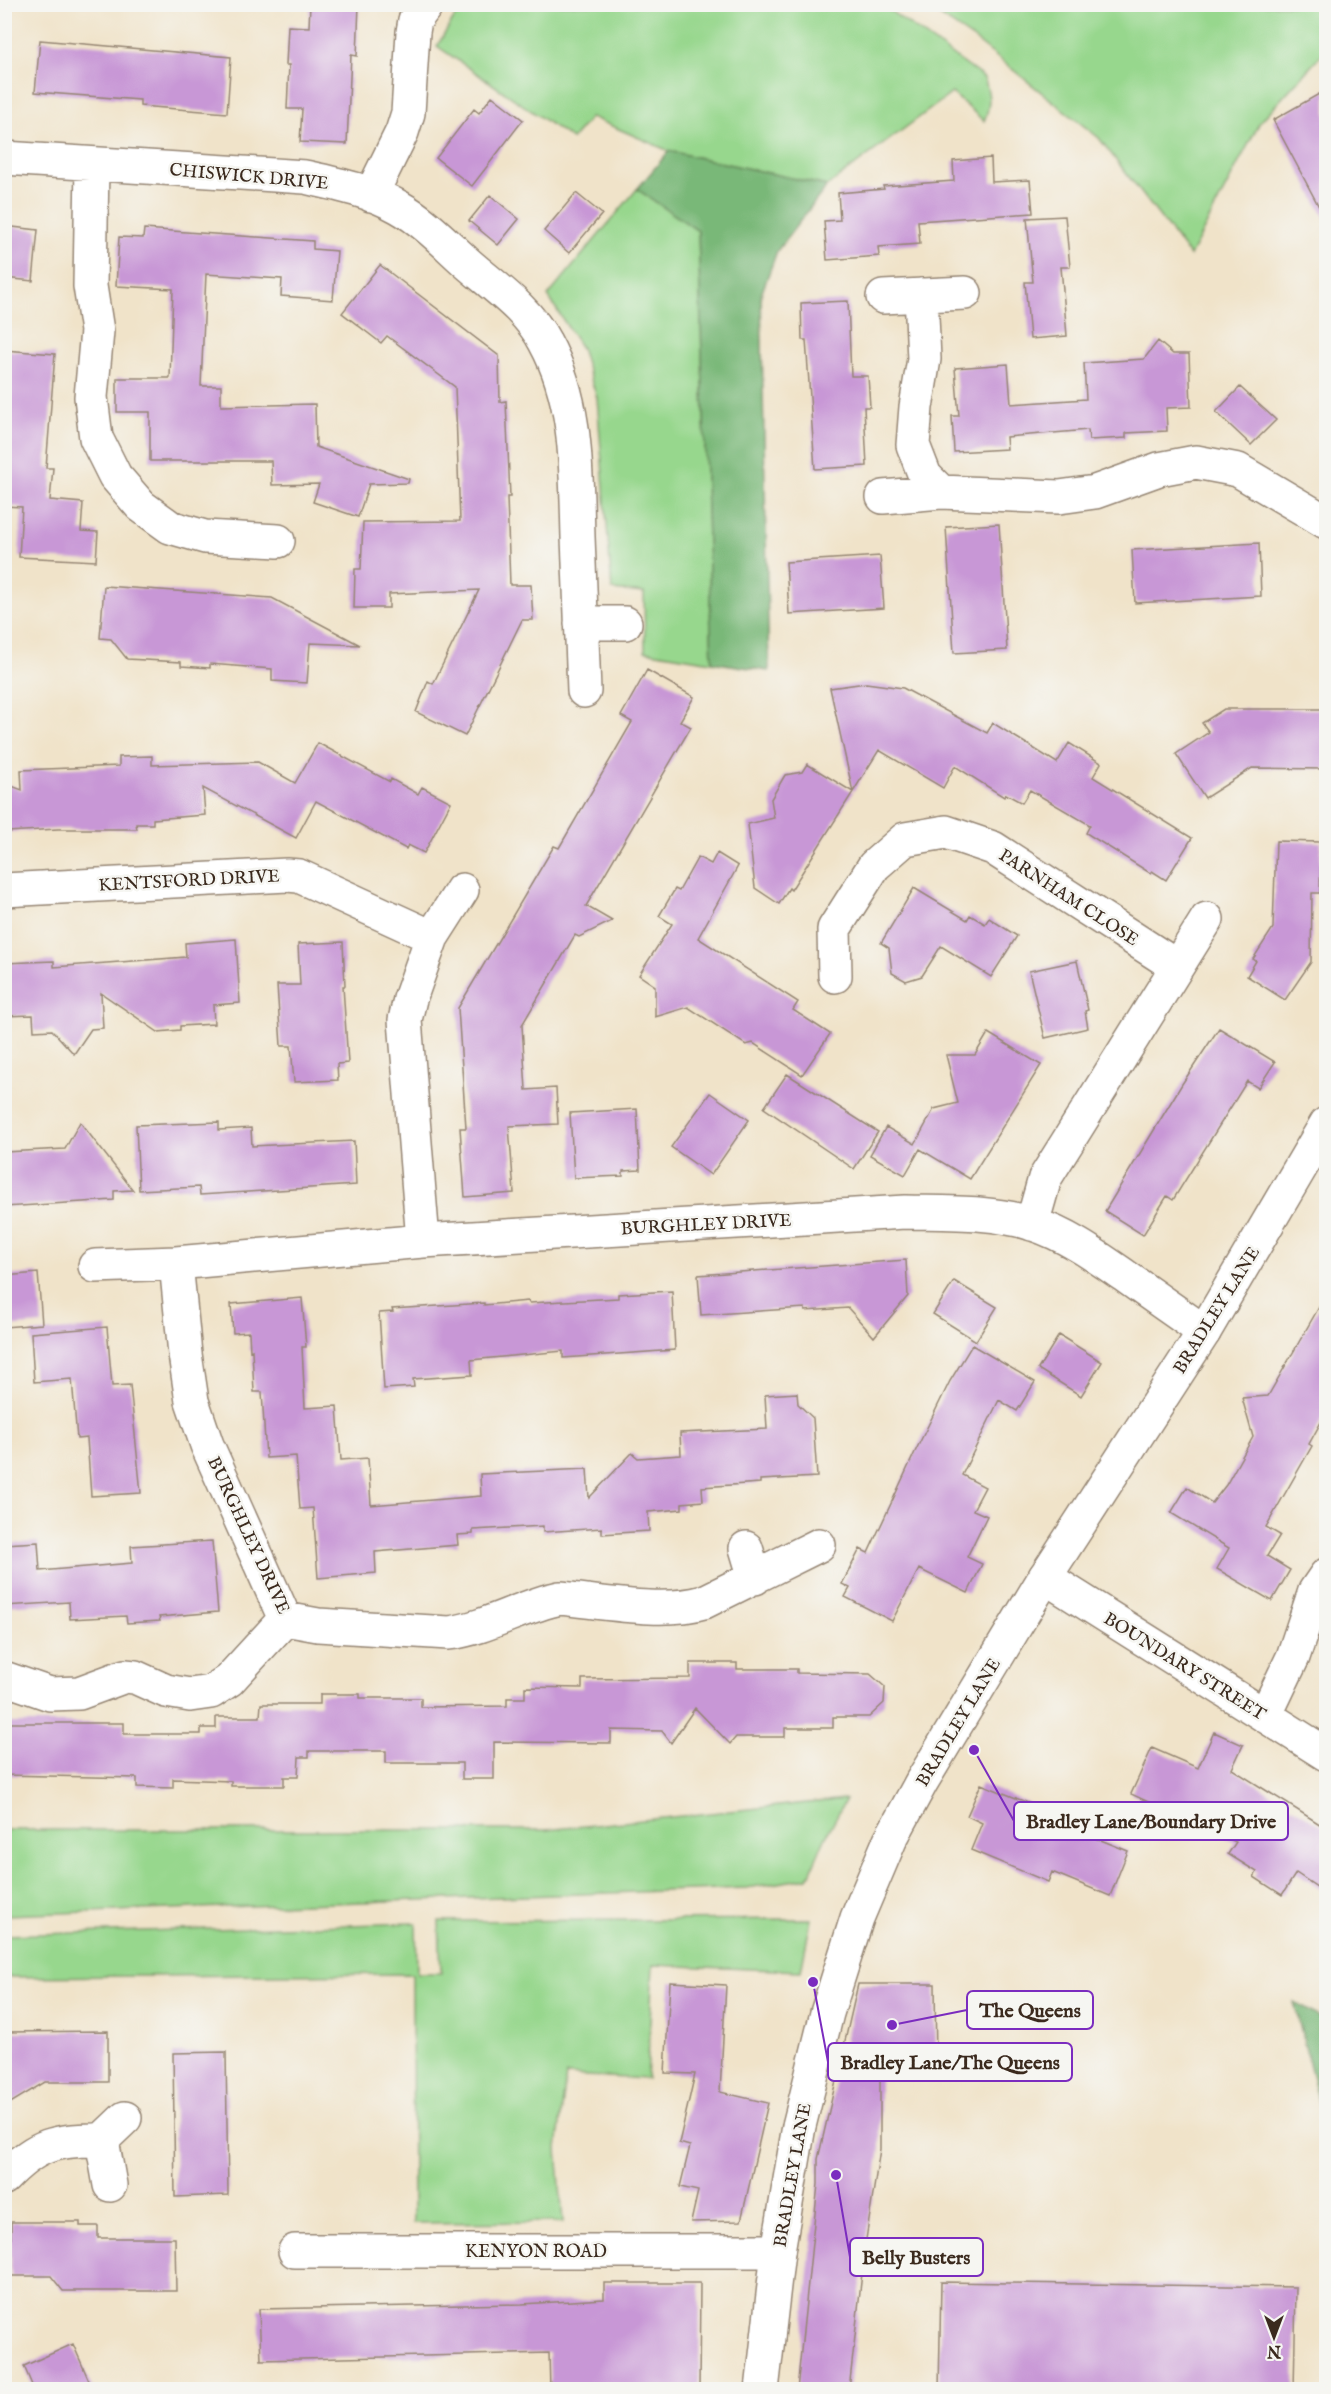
<svg xmlns="http://www.w3.org/2000/svg" width="1331" height="2394" font-family="'IM FELL English',serif">
<rect width="100%" height="100%" fill="#f6f6f2"/>
<filter id="ink" filterUnits="userSpaceOnUse"><feTurbulence type="fractalNoise" baseFrequency=".0167" numOctaves="2"/><feDisplacementMap in="SourceGraphic" scale="12" xChannelSelector="R" yChannelSelector="G"/><feConvolveMatrix kernelMatrix="1 2 1 2 8 2 1 2 1" color-interpolation-filters="sRGB"/></filter>
<filter id="wash" filterUnits="userSpaceOnUse"><feTurbulence type="fractalNoise" baseFrequency=".008" numOctaves="4" result="noise"/><feDisplacementMap in="SourceGraphic" scale="24" xChannelSelector="R" yChannelSelector="G"/><feGaussianBlur stdDeviation="1.35" result="paint"/><feColorMatrix in="noise" values="0 0 0 0 0 0 0 0 0 0 0 0 0 0 0 0 0 1.4 0 .05"/><feComposite in="paint" operator="in"/></filter>
<g filter="url(#wash)">
<rect width="100%" height="100%" fill="#f0e3c9"/>
<path fill="#97d78d" stroke="#698056" stroke-width="1.5" d="M 462,5 L 882,5 L 984,78 C 990,94 991,105 984,121 L 952,93 L 827,186 L 669,151 L 591,117 L 572,139 L 437,46 Z
M 924,5 L 1326,5 L 1326,50 L 1260,122 L 1190,256 L 1099,138 L 974,39 Z
M 637,189 L 698,231 L 712,662 L 645,651 L 644,593 L 612,590 L 597,398 L 581,348 L 548,296 Z
M 846,1799 L 825,1838 L 808,1878 L 746,1888 L 5,1915 L 5,1830 L 546,1830 Z
M 811,1919 L 801,1971 L 653,1965 L 647,2079 L 566,2075 L 557,2149 L 563,2222 L 413,2223 L 412,1974 L 5,1977 L 5,1935 L 416,1923 L 417,1973 L 441,1973 L 439,1921 Z"/>
<path fill="#79b878" stroke="#5a714b" stroke-width="1.5" d="M 669,151 L 827,186 L 777,251 L 761,295 L 769,671 L 712,662 L 698,231 L 637,189 Z
M 1294,2002 L 1326,2021 L 1326,2132 Z"/>
<g id="blocks">
<path fill="#c897d6" d="M 310,4 L 359,4 L 357,56 L 351,55 L 347,144 L 300,142 L 302,109 L 287,109 L 289,65 L 286,65 L 288,26 L 309,27 Z
M 40,40 L 231,57 L 227,113 L 140,106 L 140,100 L 35,92 Z
M 1326,90 L 1326,220 L 1273,120 Z
M 492,96 L 523,120 L 472,186 L 436,158 L 474,109 L 479,113 Z
M 991,158 L 992,182 L 1030,180 L 1033,213 L 918,221 L 920,244 L 878,247 L 879,256 L 827,260 L 824,221 L 840,220 L 838,193 L 884,189 L 883,186 L 954,181 L 953,161 Z
M 576,193 L 602,214 L 569,253 L 544,231 Z
M 490,195 L 519,219 L 498,245 L 469,221 Z
M 1065,216 L 1070,267 L 1061,267 L 1067,336 L 1030,339 L 1025,282 L 1033,282 L 1027,218 Z
M 4,226 L 38,230 L 33,281 L 4,278 Z
M 144,229 L 313,241 L 313,249 L 337,251 L 333,300 L 281,296 L 282,279 L 206,274 L 201,386 L 221,386 L 221,406 L 315,404 L 316,447 L 409,479 L 408,483 L 369,484 L 358,517 L 313,502 L 319,484 L 272,485 L 271,461 L 150,461 L 150,412 L 117,412 L 117,378 L 170,378 L 173,289 L 116,286 L 119,237 L 143,238 Z
M 380,265 L 499,356 L 500,402 L 506,401 L 510,497 L 507,497 L 510,585 L 531,585 L 533,620 L 522,620 L 465,736 L 416,712 L 428,681 L 433,684 L 479,590 L 389,594 L 389,608 L 354,608 L 355,569 L 361,569 L 363,522 L 460,521 L 455,387 L 387,336 L 381,343 L 342,313 Z
M 848,301 L 851,376 L 868,376 L 870,407 L 864,407 L 867,466 L 815,469 L 806,340 L 802,340 L 801,303 Z
M 1158,341 L 1173,354 L 1189,354 L 1191,407 L 1166,408 L 1167,431 L 1126,433 L 1126,438 L 1089,440 L 1088,430 L 1006,437 L 1007,449 L 954,452 L 952,416 L 959,416 L 955,368 L 1008,364 L 1011,404 L 1086,399 L 1084,363 L 1144,359 Z
M 4,350 L 55,354 L 46,468 L 53,468 L 50,500 L 83,503 L 81,531 L 98,532 L 96,561 L 19,557 L 22,507 L 4,506 Z
M 1240,387 L 1276,420 L 1251,445 L 1216,412 Z
M 999,524 L 1007,650 L 954,653 L 946,527 Z
M 1259,543 L 1261,596 L 1135,603 L 1132,550 Z
M 880,556 L 884,608 L 789,614 L 786,562 Z
M 104,586 L 272,598 L 360,645 L 310,643 L 307,683 L 272,681 L 272,669 L 210,664 L 210,668 L 181,666 L 181,662 L 127,659 L 111,639 L 100,638 Z
M 647,670 L 694,697 L 680,721 L 691,727 L 586,906 L 612,921 L 579,937 L 575,935 L 522,1025 L 526,1090 L 556,1088 L 558,1124 L 509,1126 L 514,1193 L 465,1197 L 460,1128 L 466,1128 L 458,1008 L 554,846 L 559,848 L 632,722 L 621,716 Z
M 866,683 L 903,688 L 987,733 L 993,723 L 1057,763 L 1069,743 L 1101,763 L 1093,777 L 1192,838 L 1166,880 L 1152,871 L 1150,873 L 1086,833 L 1090,825 L 1030,790 L 1022,803 L 1006,794 L 1004,797 L 955,766 L 943,788 L 879,750 L 853,792 L 830,688 Z
M 1224,709 L 1326,709 L 1326,769 L 1252,768 L 1205,798 L 1176,754 L 1209,732 L 1202,723 Z
M 318,743 L 390,782 L 391,779 L 418,794 L 422,787 L 451,802 L 424,853 L 408,845 L 406,849 L 316,801 L 296,838 L 203,788 L 205,815 L 153,819 L 153,824 L 136,824 L 137,829 L 58,829 L 7,832 L 4,783 L 22,790 L 21,770 L 119,766 L 119,757 L 152,756 L 152,765 L 258,762 L 295,783 Z
M 807,764 L 853,792 L 791,890 L 789,888 L 779,904 L 755,888 L 748,824 L 774,818 L 771,799 L 785,775 L 802,772 Z
M 1276,841 L 1321,842 L 1320,893 L 1312,893 L 1311,962 L 1285,1000 L 1247,976 L 1256,961 L 1253,959 L 1273,928 Z
M 717,853 L 738,866 L 698,938 L 798,1002 L 793,1010 L 830,1034 L 802,1075 L 753,1043 L 746,1045 L 688,1007 L 655,1017 L 655,986 L 639,975 L 672,924 L 659,916 L 675,889 L 679,891 L 698,857 L 711,864 Z
M 914,888 L 967,920 L 970,915 L 985,924 L 989,918 L 1017,936 L 991,977 L 941,946 L 922,976 L 906,981 L 892,973 L 889,948 L 881,943 Z
M 236,939 L 240,1003 L 213,1005 L 214,1024 L 180,1026 L 180,1030 L 158,1032 L 101,993 L 103,1028 L 91,1029 L 74,1054 L 52,1030 L 34,1031 L 33,1015 L 4,1016 L 4,963 L 54,961 L 54,967 L 186,957 L 185,943 Z
M 343,942 L 345,986 L 343,986 L 348,1063 L 337,1064 L 338,1080 L 294,1082 L 291,1046 L 281,1046 L 277,985 L 300,985 L 298,944 Z
M 1077,961 L 1088,1010 L 1085,1011 L 1088,1028 L 1045,1038 L 1029,971 Z
M 1219,1028 L 1275,1062 L 1258,1088 L 1247,1081 L 1173,1200 L 1167,1196 L 1143,1235 L 1105,1211 L 1182,1084 Z
M 988,1033 L 1041,1065 L 970,1179 L 920,1149 L 905,1175 L 870,1155 L 886,1127 L 915,1144 L 934,1109 L 958,1103 L 946,1055 L 975,1055 Z
M 787,1074 L 878,1132 L 854,1169 L 764,1108 Z
M 710,1093 L 749,1120 L 711,1175 L 671,1147 Z
M 637,1109 L 640,1170 L 623,1171 L 623,1176 L 574,1178 L 570,1113 Z
M 80,1122 L 133,1190 L 114,1191 L 114,1200 L 4,1207 L 4,1152 L 65,1149 Z
M 219,1122 L 219,1130 L 251,1128 L 252,1146 L 354,1141 L 356,1185 L 200,1195 L 199,1187 L 139,1190 L 136,1125 Z
M 906,1260 L 908,1296 L 874,1337 L 848,1308 L 805,1311 L 805,1308 L 701,1315 L 698,1275 Z
M 38,1273 L 42,1324 L 4,1327 L 4,1276 Z
M 954,1281 L 997,1307 L 976,1341 L 933,1314 Z
M 672,1291 L 675,1350 L 563,1358 L 563,1351 L 471,1360 L 472,1375 L 413,1379 L 414,1387 L 384,1389 L 379,1313 L 393,1312 L 392,1309 L 484,1303 L 484,1305 L 528,1301 L 529,1303 L 618,1298 L 618,1294 Z
M 1326,1295 L 1326,1413 L 1309,1444 L 1312,1446 L 1266,1527 L 1280,1535 L 1267,1556 L 1290,1570 L 1272,1601 L 1217,1569 L 1229,1548 L 1171,1513 L 1187,1487 L 1212,1503 L 1226,1485 L 1253,1437 L 1242,1398 L 1268,1396 Z
M 302,1298 L 306,1347 L 302,1347 L 305,1408 L 337,1406 L 341,1460 L 368,1458 L 371,1505 L 481,1496 L 480,1474 L 587,1469 L 589,1498 L 632,1453 L 638,1458 L 681,1455 L 680,1433 L 767,1429 L 765,1395 L 797,1393 L 798,1404 L 813,1418 L 817,1477 L 760,1480 L 760,1483 L 702,1487 L 703,1501 L 682,1503 L 682,1509 L 648,1512 L 649,1531 L 602,1534 L 602,1528 L 543,1532 L 543,1526 L 473,1530 L 473,1534 L 457,1535 L 458,1545 L 375,1552 L 376,1573 L 318,1578 L 313,1508 L 300,1509 L 296,1456 L 266,1458 L 262,1392 L 254,1392 L 252,1350 L 250,1351 L 249,1332 L 233,1333 L 231,1304 Z
M 107,1327 L 112,1386 L 130,1385 L 141,1493 L 91,1496 L 87,1438 L 77,1439 L 72,1379 L 34,1382 L 31,1333 Z
M 1059,1335 L 1102,1362 L 1081,1396 L 1038,1369 Z
M 972,1345 L 1035,1382 L 1017,1411 L 999,1400 L 962,1475 L 985,1487 L 973,1510 L 987,1516 L 967,1557 L 982,1564 L 968,1593 L 919,1569 L 892,1621 L 845,1597 L 850,1588 L 842,1584 L 860,1549 L 868,1553 L 915,1452 L 950,1381 Z
M 212,1541 L 218,1612 L 159,1617 L 160,1621 L 127,1623 L 126,1616 L 70,1619 L 69,1602 L 4,1606 L 4,1544 L 38,1542 L 40,1571 L 132,1563 L 131,1546 Z
M 690,1663 L 737,1663 L 737,1669 L 797,1669 L 797,1673 L 870,1674 L 885,1687 L 884,1703 L 869,1717 L 833,1717 L 833,1728 L 785,1728 L 785,1737 L 736,1737 L 730,1744 L 695,1708 L 671,1743 L 662,1731 L 611,1730 L 611,1743 L 494,1742 L 494,1779 L 462,1779 L 462,1763 L 386,1763 L 386,1751 L 309,1751 L 309,1757 L 299,1757 L 298,1777 L 284,1777 L 284,1786 L 231,1786 L 231,1781 L 173,1779 L 173,1788 L 137,1787 L 137,1778 L 4,1775 L 4,1723 L 124,1723 L 124,1734 L 201,1734 L 201,1728 L 216,1728 L 216,1717 L 260,1717 L 261,1704 L 320,1704 L 320,1694 L 360,1694 L 360,1698 L 421,1698 L 421,1707 L 507,1706 L 507,1698 L 525,1698 L 525,1687 L 582,1688 L 582,1679 L 690,1678 Z
M 1214,1732 L 1243,1745 L 1232,1769 L 1326,1828 L 1326,1893 L 1296,1873 L 1282,1895 L 1254,1877 L 1257,1872 L 1228,1854 L 1236,1842 L 1131,1794 L 1152,1748 L 1198,1768 Z
M 981,1784 L 1036,1806 L 1034,1813 L 1128,1851 L 1110,1896 L 1052,1872 L 1048,1882 L 971,1850 L 982,1823 L 967,1816 Z
M 670,1982 L 726,1985 L 720,2092 L 768,2103 L 741,2221 L 691,2222 L 698,2191 L 680,2187 L 690,2146 L 679,2143 L 695,2074 L 665,2073 Z
M 858,1984 L 935,1984 L 936,2062 L 922,2062 L 922,2072 L 880,2073 L 880,2149 L 865,2246 L 849,2390 L 797,2390 L 818,2184 L 818,2159 Z
M 108,2031 L 108,2082 L 45,2082 L 4,2107 L 4,2032 Z
M 226,2052 L 228,2195 L 175,2197 L 173,2053 Z
M 11,2222 L 80,2222 L 80,2226 L 98,2226 L 98,2238 L 175,2238 L 176,2291 L 63,2291 L 51,2276 L 11,2276 Z
M 941,2282 L 1296,2287 L 1294,2390 L 939,2390 Z
M 604,2283 L 700,2283 L 699,2390 L 550,2390 L 549,2353 L 261,2360 L 259,2309 L 522,2304 L 604,2299 Z
M 73,2344 L 93,2390 L 34,2390 L 24,2366 Z"/>
</g>
</g>
<g filter="url(#ink)">
<use href="#blocks" fill-opacity="0" stroke="#968674" stroke-width="1.5"/>
<g fill="none" stroke-linecap="round" stroke-linejoin="round">
<defs>
<path id="street" d="M 4,158 L 305,177 C 337,184 371,191 399,207 C 424,221 445,243 466,262 C 493,286 528,309 545,342 C 578,402 576,471 578,537 C 580,588 582,640 584,691
M 92,165 L 90,286 L 97,331 L 91,397 L 96,438 L 115,476 L 141,506 L 170,527 L 205,537 L 278,541
M 371,195 L 402,132 L 408,113 L 413,32 L 415,20 L 427,4
M 921,295 L 924,359 L 916,407 L 913,445 L 925,476 L 941,492
M 883,297 L 965,293
M 883,497 L 941,492 L 1059,497 L 1095,492 L 1159,469 L 1196,462 L 1238,470 L 1326,522
M 581,623 L 625,623
M 4,890 L 287,875 L 299,876 L 432,937 L 410,999 L 405,1020 L 423,1241
M 432,937 L 462,890
M 835,976 L 834,929 L 874,866 L 905,839 L 946,832 L 993,848 L 1176,966
M 1032,1224 L 1045,1178 L 1207,919
M 176,1263 L 185,1354 L 192,1401 L 207,1445 L 285,1619
M 95,1266 L 176,1263 L 423,1241 L 905,1212 C 947,1213 992,1211 1033,1224 C 1067,1235 1096,1256 1125,1276 C 1151,1295 1178,1313 1204,1332
M 746,1548 L 755,1578
M 1045,1577 L 1326,1754
M 285,1619 L 318,1625 L 449,1633 C 488,1628 521,1606 560,1598 C 603,1602 663,1614 704,1602 L 819,1545
M 4,1678 L 50,1694 L 79,1693 L 125,1676 L 135,1677 L 166,1691 L 190,1695 L 211,1692 L 229,1680 L 285,1619
M 1265,1716 L 1293,1657 L 1315,1591 L 1326,1575
M 4,2178 C 36,2144 57,2139 102,2140
M 110,2185 L 102,2140 L 125,2118
M 295,2251 L 778,2251"/>
<path id="secondary" d="M 762,2390 L 778,2251 L 799,2126 L 827,2013 L 857,1918 L 890,1840 L 922,1781 L 1045,1577 L 1204,1332 L 1326,1124"/>
</defs>
<use href="#street" stroke="#968674" stroke-width="36"/>
<use href="#secondary" stroke="#968674" stroke-width="36"/>
<use href="#street" stroke="#fff" stroke-width="33"/>
<use href="#secondary" stroke="#fff" stroke-width="33"/>
</g>
</g>
<g text-anchor="middle" stroke-width="5" stroke-linejoin="round" paint-order="stroke">
<g font-size="18" fill="#3b2a1e" stroke="#f6f6f2">
<text transform="translate(249 176) rotate(5)" y="6">CHISWICK DRIVE</text>
<text transform="translate(189 880) rotate(-3)" y="6">KENTSFORD DRIVE</text>
<text transform="translate(1069 897) rotate(33)" y="6">PARNHAM CLOSE</text>
<text transform="translate(706 1224) rotate(-3)" y="6">BURGHLEY DRIVE</text>
<text transform="translate(1216 1310) rotate(-58)" y="6">BRADLEY LANE</text>
<text transform="translate(249 1535) rotate(65)" y="6">BURGHLEY DRIVE</text>
<text transform="translate(1185 1666) rotate(32)" y="6">BOUNDARY STREET</text>
<text transform="translate(958 1722) rotate(-59)" y="6">BRADLEY LANE</text>
<text transform="translate(792 2175) rotate(-80)" y="6">BRADLEY LANE</text>
<text x="536" y="2257">KENYON ROAD</text>
</g>
</g>
<path fill="none" stroke="#7b2cbf" stroke-width="2" d="M974 1750L1014 1821M892 2025L967 2010M813 1982L828 2062M836 2175L850 2257"/>
<g fill="#7b2cbf" stroke="#f6f6f2" stroke-width="2">
<circle cx="974" cy="1750" r="6"/>
<circle cx="892" cy="2025" r="6"/>
<circle cx="813" cy="1982" r="6"/>
<circle cx="836" cy="2175" r="6"/>
</g>
<g fill="#f6f6f2" stroke="#7b2cbf" stroke-width="2">
<rect x="1014" y="1802" width="274" height="38" rx="6"/>
<rect x="967" y="1991" width="126" height="38" rx="6"/>
<rect x="828" y="2043" width="244" height="38" rx="6"/>
<rect x="850" y="2238" width="133" height="38" rx="6"/>
</g>
<g font-size="20" text-anchor="middle" font-weight="bold" fill="#3b2a1e">
<text x="1151" y="1828">Bradley Lane/Boundary Drive</text>
<text x="1030" y="2017">The Queens</text>
<text x="950" y="2069">Bradley Lane/The Queens</text>
<text x="916" y="2264">Belly Busters</text>
</g>
<rect width="1331" height="2394" fill="none" stroke="#f6f6f2" stroke-width="24"/>
<g transform="translate(1274 2337) rotate(180)" stroke="#f6f6f2" stroke-width="4.5" paint-order="stroke">
<path d="M0-4.5L10 22L0 15L-10 22Z" fill="#3b2a1e"/>
<text y="-9" font-size="16" font-weight="bold" text-anchor="middle" fill="#3b2a1e">N</text>
</g>
</svg>
